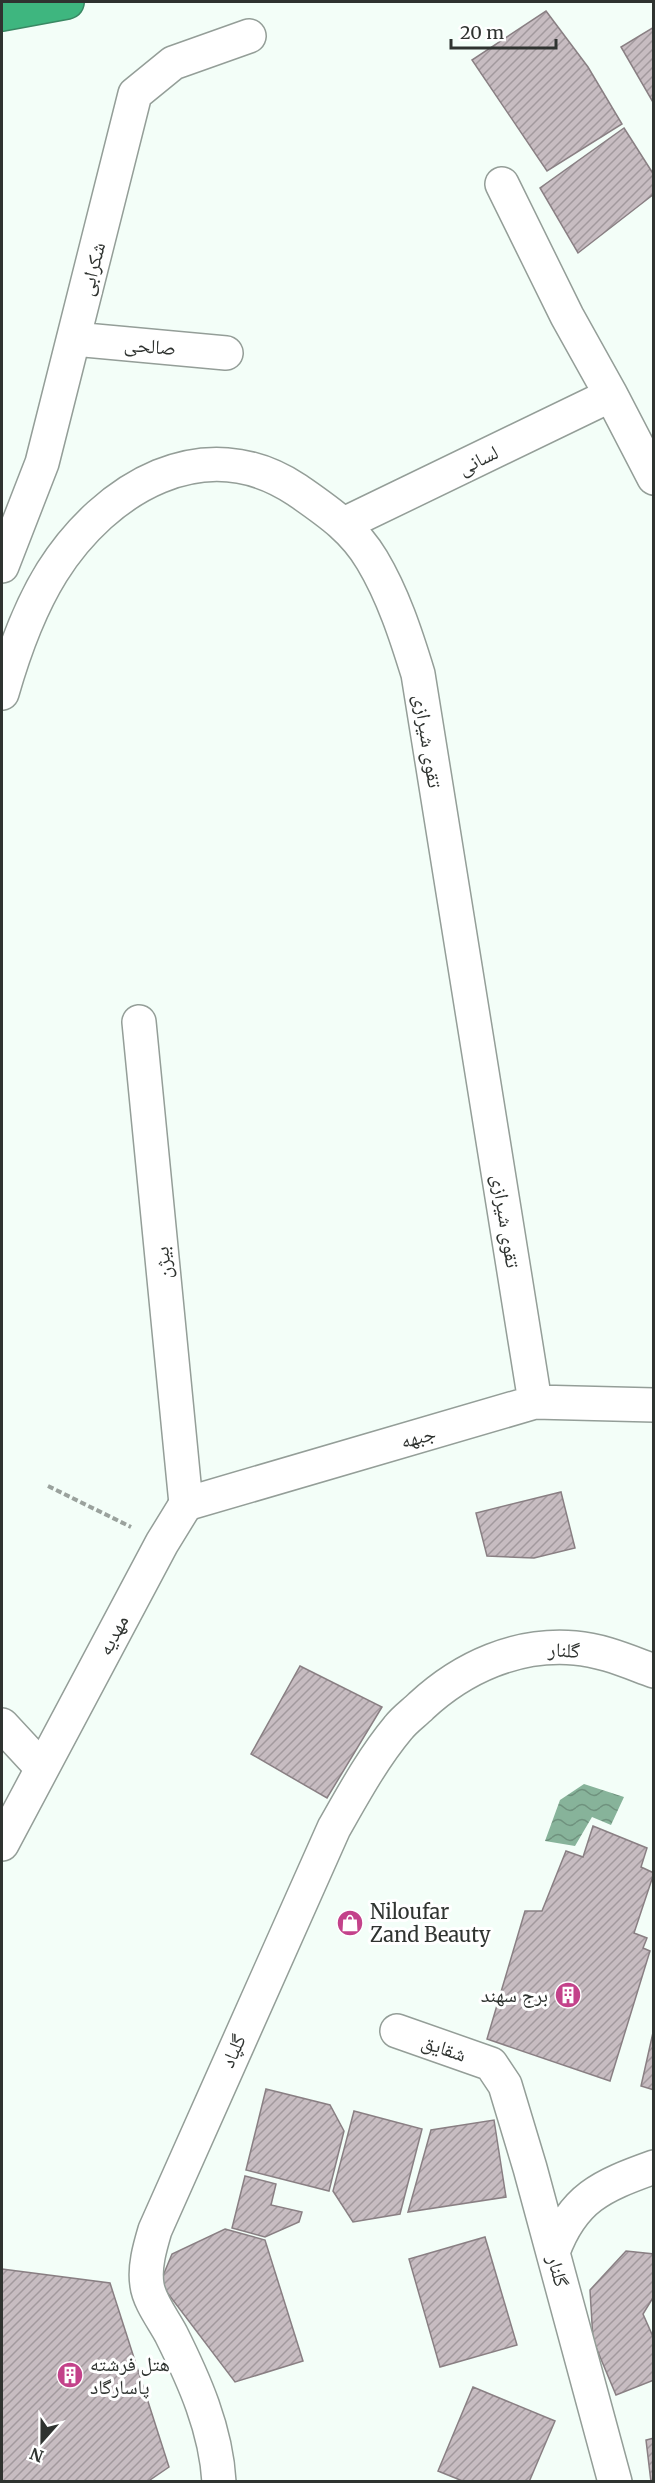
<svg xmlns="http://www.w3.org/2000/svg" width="655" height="2483" font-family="Merriweather,'Noto Naskh Arabic',serif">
<defs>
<pattern id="water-waves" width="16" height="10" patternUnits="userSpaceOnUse" patternTransform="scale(1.5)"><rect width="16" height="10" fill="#87b39a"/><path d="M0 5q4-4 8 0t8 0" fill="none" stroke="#6f927e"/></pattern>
<pattern id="building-hatch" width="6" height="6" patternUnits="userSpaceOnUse" patternTransform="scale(1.5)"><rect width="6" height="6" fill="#c7bcc1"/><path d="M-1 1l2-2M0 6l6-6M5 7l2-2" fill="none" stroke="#a2999d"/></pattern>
</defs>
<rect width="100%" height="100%" fill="#f3fef8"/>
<path fill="url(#water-waves)" d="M 584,1784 L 624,1797 L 611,1825 L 592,1817 L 575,1846 L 545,1841 L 560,1800 Z"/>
<path fill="url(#building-hatch)" stroke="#897f83" stroke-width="1.5" d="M 546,11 L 588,67 L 622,124 L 547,171 L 472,60 Z
M 654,27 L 654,104 L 621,47 Z
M 624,128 L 654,175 L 654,194 L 578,253 L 540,188 Z
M 561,1492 L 575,1548 L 534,1558 L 487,1556 L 476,1513 Z
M 300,1666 L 382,1707 L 327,1798 L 251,1754 Z
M 593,1826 L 647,1848 L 641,1867 L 654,1873 L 634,1933 L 647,1938 L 643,1948 L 650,1951 L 610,2081 L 487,2039 L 525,1911 L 542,1911 L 566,1851 L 583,1857 Z
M 654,2028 L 654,2090 L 641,2086 Z
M 266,2089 L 330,2105 L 344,2131 L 329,2191 L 246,2170 Z
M 354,2111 L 422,2129 L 400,2214 L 353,2222 L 333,2191 Z
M 494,2120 L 506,2197 L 408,2212 L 431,2130 Z
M 245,2176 L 276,2184 L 271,2205 L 302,2212 L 299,2222 L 265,2237 L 232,2228 Z
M 225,2229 L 265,2240 L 303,2361 L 235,2382 L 160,2283 L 172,2254 Z
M 485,2237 L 517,2345 L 440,2367 L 409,2259 Z
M 626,2251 L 654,2254 L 654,2296 L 643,2314 L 654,2339 L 654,2380 L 616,2395 L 593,2340 L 590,2290 Z
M 2,2269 L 110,2283 L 169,2467 L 147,2482 L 2,2482 Z
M 473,2387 L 555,2421 L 529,2482 L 465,2482 L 438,2471 Z
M 654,2438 L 654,2482 L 651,2482 L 646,2440 Z"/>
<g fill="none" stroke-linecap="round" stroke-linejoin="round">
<defs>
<path id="street" d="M 502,184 L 567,316 L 611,395
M 74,339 L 226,353
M 344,524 L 611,395 L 654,478
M 2,566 L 42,463 L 135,94 L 173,63 L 249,36
M 2,693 C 14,651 29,609 52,572 C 105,488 204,428 297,490 C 327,511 353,528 372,560 C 393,595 406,635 418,674 L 535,1402
M 139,1022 L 186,1504 L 535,1402 L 654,1405
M 2,1725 L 41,1767
M 397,2031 L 491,2064 L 505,2085 L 530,2168 L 615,2482
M 553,2252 C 573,2198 601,2186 654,2167
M 219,2482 C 216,2429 194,2380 171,2334 C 163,2319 149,2301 147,2285 C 144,2267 150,2247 155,2230 L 334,1828 C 354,1793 373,1758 398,1728 C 405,1719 414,1713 421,1706 C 463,1667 517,1643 575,1648 C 602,1650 629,1662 654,1671"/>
<path id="secondary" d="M 2,1844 L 162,1543 L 186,1504"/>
<path id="highway" d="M 2,14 L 67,2"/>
</defs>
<use href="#street" stroke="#949e98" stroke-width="36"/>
<use href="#secondary" stroke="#949e98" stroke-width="36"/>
<use href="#highway" stroke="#398863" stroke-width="36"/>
<path stroke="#9aa29d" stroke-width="4" stroke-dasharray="6 3" stroke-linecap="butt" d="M 48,1486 L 131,1527"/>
<use href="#street" stroke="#fff" stroke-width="33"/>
<use href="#secondary" stroke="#fff" stroke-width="33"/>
<use href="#highway" stroke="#3eb67f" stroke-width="33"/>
</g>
<defs>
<symbol id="shop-disc" viewBox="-11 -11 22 22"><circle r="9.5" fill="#c3428a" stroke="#fff"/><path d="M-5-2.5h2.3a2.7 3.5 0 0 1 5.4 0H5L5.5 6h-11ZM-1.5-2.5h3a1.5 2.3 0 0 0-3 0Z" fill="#fff"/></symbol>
<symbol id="building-disc" viewBox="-11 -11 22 22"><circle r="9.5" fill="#c3428a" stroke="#fff"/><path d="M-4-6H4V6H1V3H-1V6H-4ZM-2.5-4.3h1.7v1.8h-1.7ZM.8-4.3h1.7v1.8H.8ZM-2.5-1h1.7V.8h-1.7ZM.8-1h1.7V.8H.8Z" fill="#fff"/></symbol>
</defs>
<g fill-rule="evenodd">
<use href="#shop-disc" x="335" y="1908" width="30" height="30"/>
<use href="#building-disc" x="553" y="1980" width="30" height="30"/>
<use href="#building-disc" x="55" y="2360" width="30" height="30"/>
</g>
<g text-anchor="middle" stroke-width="6" stroke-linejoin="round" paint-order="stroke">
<g font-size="20" fill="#2f3330" stroke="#fff">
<text transform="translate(92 269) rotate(-76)" y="7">شکرابی</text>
<text transform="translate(150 346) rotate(5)" y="7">صالحی</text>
<text transform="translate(478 460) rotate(-26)" y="7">لسانی</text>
<text transform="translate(428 741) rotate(81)" y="7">تقوی شیرازی</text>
<text transform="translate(506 1221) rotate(81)" y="7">تقوی شیرازی</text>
<text transform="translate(163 1263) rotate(-96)" y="7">بیژن</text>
<text transform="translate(418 1437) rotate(-16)" y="7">جبهه</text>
<text transform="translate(113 1635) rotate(-62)" y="7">مهدیه</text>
<text transform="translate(564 1650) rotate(3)" y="7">گلنار</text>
<text transform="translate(444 2048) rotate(19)" y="7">شقایق</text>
<text transform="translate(233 2051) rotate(-66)" y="7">گلپاد</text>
<text transform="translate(558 2271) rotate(75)" y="7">گلنار</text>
</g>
<g font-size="20" fill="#2f3330" stroke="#fff" text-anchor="start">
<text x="370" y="1919">Niloufar<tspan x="370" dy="23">Zand Beauty</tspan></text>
<text x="548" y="2002" text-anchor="end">برج سهند</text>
<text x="90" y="2371">هتل فرشته<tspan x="90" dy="23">پاسارگاد</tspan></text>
</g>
</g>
<rect width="655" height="2483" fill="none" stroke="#2f3330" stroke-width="6"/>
<g transform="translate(42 2441) rotate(201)" stroke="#ffffff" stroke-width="4.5" paint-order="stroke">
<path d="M0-4.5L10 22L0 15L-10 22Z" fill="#2f3330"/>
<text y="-9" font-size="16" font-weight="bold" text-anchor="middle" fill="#2f3330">N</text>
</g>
<path d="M451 39v9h105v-9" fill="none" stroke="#2f3330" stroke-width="3"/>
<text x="460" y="39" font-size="18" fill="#2f3330" stroke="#ffffff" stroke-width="4.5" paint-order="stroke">20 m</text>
</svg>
